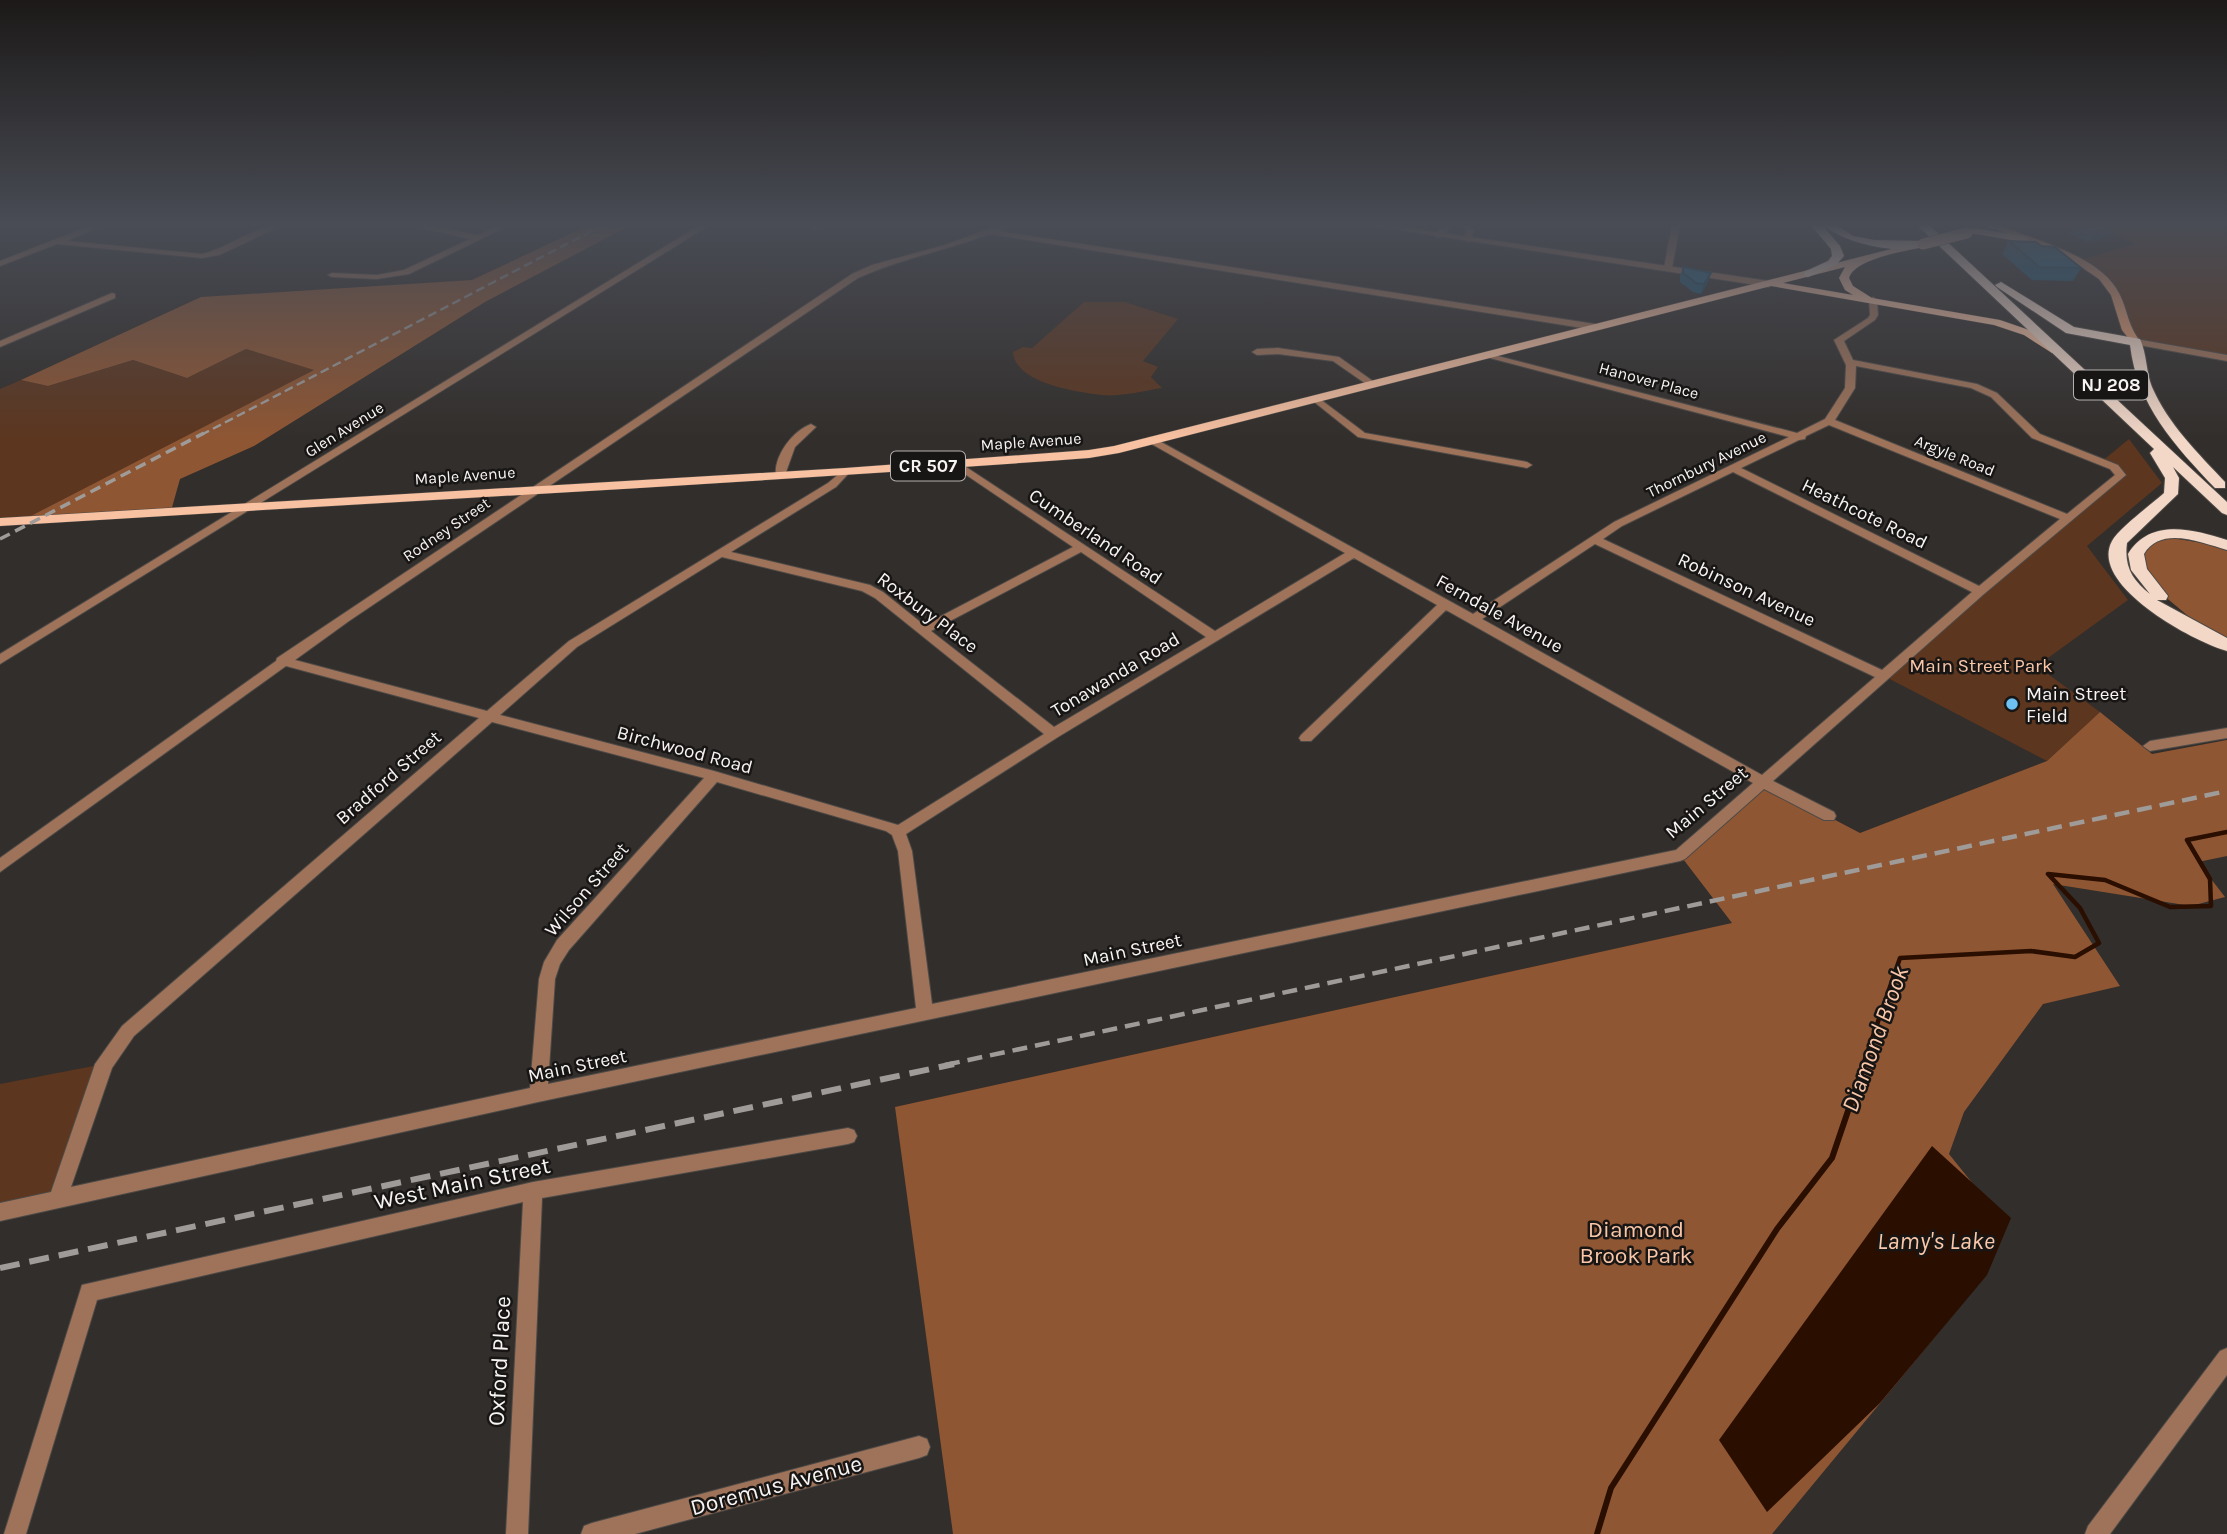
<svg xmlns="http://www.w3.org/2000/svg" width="2227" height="1534" font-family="Karla,sans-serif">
<rect width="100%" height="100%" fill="#322e2b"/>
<path fill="#5c361f" d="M 2116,225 L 2227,225 L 2227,358 L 2136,342 L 2113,289 L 2076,261 L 2136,244 L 2103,229 Z
M 1084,302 L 1125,302 L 1178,319 L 1143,361 L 1158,367 L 1151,377 L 1162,388 C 1143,391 1120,397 1101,395 C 1075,392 1015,383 1013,352 L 1023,347 L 1032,348 Z
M 246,349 L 315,370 L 21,521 L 0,521 L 0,389 L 21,380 L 48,386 L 133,360 L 187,378 Z
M 2129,439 L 2162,483 L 2087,546 L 2128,600 L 2037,666 L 2100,712 L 2047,761 L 1884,676 L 2121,475 L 2101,462 Z
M 104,1064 L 57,1201 L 0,1212 L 0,1084 Z"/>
<path fill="#8f5633" d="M 589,225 L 631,225 L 485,302 L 254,446 L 180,479 L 171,511 L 21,521 L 314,370 L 246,349 L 187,378 L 133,360 L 48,386 L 21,380 L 201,297 L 472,280 Z
M 2153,535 L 2227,547 L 2227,640 L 2206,631 L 2132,569 Z
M 2100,712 L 2152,754 L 2227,740 L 2227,856 L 2198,862 L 2225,897 L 2191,906 L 2053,884 L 2120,986 L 2043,1004 L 1964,1112 L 1949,1154 L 2002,1220 L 1953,1315 L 1772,1534 L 953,1534 L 895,1107 L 1732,923 L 1680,855 L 1763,782 L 1860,833 L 2047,761 Z"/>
<path fill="#2a0e00" d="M 1932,1146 L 2011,1218 L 1987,1275 L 1880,1403 L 1767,1512 L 1719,1440 Z"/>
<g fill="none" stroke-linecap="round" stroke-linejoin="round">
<path stroke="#2a0e00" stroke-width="4.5" d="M 1863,1065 L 1900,958 L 2031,951 L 2075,957 L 2099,943 L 2080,908 L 2048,874 L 2105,880 L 2170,907 L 2211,906 L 2210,879 L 2187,840 L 2227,832"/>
<path stroke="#2a0e00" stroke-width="6" d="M 1597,1534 L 1611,1488 L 1777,1229 L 1832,1158 L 1864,1064"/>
<defs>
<path id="minor" d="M 92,225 L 104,225 L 67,241 L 202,254 C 229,248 255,225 283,225 L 219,255 L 202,258 L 57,244 L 0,266 L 0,261 Z
M 408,225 L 427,225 L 478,235 L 499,225 L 510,225 L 409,274 L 377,279 L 332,277 L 328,275 L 332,273 L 377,275 L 404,270 L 470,239 Z
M 700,225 L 710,225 L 0,664 L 0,654 Z
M 817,225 L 835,225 L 813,230 L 813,226 Z
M 999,225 L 1012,225 L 999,231 L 1595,324 L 1599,327 L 1595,330 L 990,234 C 947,250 900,259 858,278 L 349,621 L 295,660 L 487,711 L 569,641 L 828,483 L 845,469 L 850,472 L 836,487 L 731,552 L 870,585 L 883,592 L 924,625 L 1073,547 L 953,466 L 953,462 L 957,461 L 1215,631 L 1345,553 L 1148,442 L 1148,438 L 1152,437 L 1473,614 L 1614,522 L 1789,437 L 1486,357 L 1486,353 L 1797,433 L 1825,419 L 1845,388 L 1846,365 L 1834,340 L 1868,318 L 1870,315 L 1869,300 L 1873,297 L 1877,300 L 1878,315 L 1875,320 L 1844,341 L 1853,360 L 1977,384 L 1997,393 L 2040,434 L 2118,465 L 2126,475 L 1984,594 L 1773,781 L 1834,812 L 1836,816 L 1834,820 L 1824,820 L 1764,789 L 1685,859 L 1680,861 L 538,1102 L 0,1221 L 0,1203 L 51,1192 L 95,1064 L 122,1026 L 479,718 L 286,666 L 0,872 L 0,858 L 276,661 L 277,658 L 852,274 L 872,265 L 945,245 ZM 1856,366 L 1971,388 L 1991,397 L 2032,438 L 2110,469 L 2115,475 L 2067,514 L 1835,420 L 1855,388 ZM 1829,425 L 2060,519 L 1979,586 L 1741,468 L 1799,440 L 1805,439 L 1806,436 ZM 1733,472 L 1972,592 L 1882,670 L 1603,539 L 1622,526 ZM 1595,544 L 1875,677 L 1762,775 L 1482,619 ZM 1081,552 L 1206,637 L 1054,727 L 931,631 ZM 722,557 L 862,591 L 875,598 L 1044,734 L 898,825 L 714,771 L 500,715 L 577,647 ZM 1354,558 L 1437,605 L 1301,735 L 1299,738 L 1301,741 L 1311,741 L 1446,610 L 1753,783 L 1676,850 L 932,1004 L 912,851 L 906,834 L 1058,737 ZM 492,722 L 704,778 L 557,940 L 544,962 L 539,979 L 530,1088 L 71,1187 L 112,1068 L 134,1036 ZM 717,782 L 886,831 L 892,835 L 898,851 L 916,1008 L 548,1084 L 555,979 L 560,964 L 569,950 Z
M 1443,225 L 1452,225 L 1442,237 L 1436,237 L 1435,235 Z
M 1461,225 L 1470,225 L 1474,230 L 1470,242 L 1463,240 L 1466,230 Z
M 1672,225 L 1680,225 L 1672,268 L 1668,270 L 1664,268 Z
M 112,293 L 115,294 L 115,298 L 0,347 L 0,341 Z
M 1278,348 L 1339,357 L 1377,384 L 1369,386 L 1333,361 L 1278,354 L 1257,355 L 1252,352 L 1257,349 Z
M 1316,396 L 1365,433 L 1527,462 L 1532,465 L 1527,468 L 1358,437 L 1313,401 L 1311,399 Z
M 811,424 L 816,427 L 795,447 L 785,475 L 780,478 L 776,477 C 773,457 792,431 811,424 Z
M 2227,728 L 2227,738 L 2150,751 L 2143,746 L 2150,741 Z
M 848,1128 L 854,1130 L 857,1136 L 854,1142 L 848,1144 L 542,1198 L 528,1534 L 506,1534 L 523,1202 L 97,1300 L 26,1534 L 4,1534 L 82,1285 L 533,1182 Z
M 2227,1348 L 2227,1375 L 2110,1534 L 2085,1534 L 2088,1526 L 2220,1351 Z
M 919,1436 L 927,1439 L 930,1447 L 927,1455 L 919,1458 L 635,1534 L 581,1534 L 584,1526 L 592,1523 Z"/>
<path id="tertiary" d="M 1366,225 L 1389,225 L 1769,281 L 1773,284 L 1769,287 Z
M 2136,339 L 2227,355 L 2227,361 L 2133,344 L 2133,340 Z"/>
<path id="secondary" d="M 1998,225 C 2034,240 2094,254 2116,288 C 2128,306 2126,324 2141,342 L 2139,344 L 2133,344 L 2122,330 L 2111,295 L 2099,279 L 2071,260 L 1988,226 Z"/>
<path id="primary" d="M 1973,228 L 2023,236 L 2028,239 L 2023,242 L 1970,233 L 1968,231 Z
M 1923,241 L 1927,242 L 1927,246 C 1907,251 1855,258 1849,278 L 1853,286 L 1872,298 L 2000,320 L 2032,331 L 2060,349 L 2060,353 L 2052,353 L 2024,335 L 1994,325 L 1771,286 L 1119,453 L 1089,458 C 726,485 363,503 0,526 L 0,518 L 845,468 L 1089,450 L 1114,446 ZM 1845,267 L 1839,278 L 1845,290 L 1853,295 L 1783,283 Z"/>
<path id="trunk" d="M 1811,225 L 1822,225 L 1840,246 L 1844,256 L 1836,265 L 1808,277 L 1804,276 L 1804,272 L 1828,261 L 1832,256 L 1831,249 Z
M 1824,225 L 1836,225 L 1853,236 L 1874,240 L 1923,241 L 1928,244 C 1908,258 1842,243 1824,225 Z
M 1917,225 L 1929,225 L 2227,502 L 2227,515 L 2222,513 L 2173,467 L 2179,478 L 2178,494 L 2127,543 C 2124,566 2132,580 2150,594 L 2131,570 L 2128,554 C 2150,518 2192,529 2227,540 L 2227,550 C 2202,543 2161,525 2144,554 L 2147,569 L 2168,596 L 2166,600 L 2157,600 L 2227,638 L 2227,651 C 2194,642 2088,585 2112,541 C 2119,528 2152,504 2164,493 L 2165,478 L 2150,453 L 2154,449 Z
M 1998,225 L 1992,229 L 1987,226 L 1987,225 Z
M 2001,282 L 2074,327 L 2140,339 C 2147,354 2146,372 2152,387 C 2168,424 2198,453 2225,482 L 2225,488 L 2215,488 C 2175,446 2137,405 2130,345 L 2066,333 L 1997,287 L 1995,285 Z"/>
</defs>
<use href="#minor" stroke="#4e4a47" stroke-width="2"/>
<use href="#tertiary" stroke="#4e4a47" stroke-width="2"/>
<use href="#secondary" stroke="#4e4a47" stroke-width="2"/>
<use href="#primary" stroke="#4e4a47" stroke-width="1"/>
<use href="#trunk" stroke="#4e4a47" stroke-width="2"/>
<use href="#minor" fill="#9f7359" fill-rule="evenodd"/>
<use href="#tertiary" fill="#9f7359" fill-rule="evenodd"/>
<use href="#secondary" fill="#df996f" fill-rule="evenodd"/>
<use href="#primary" fill="#f8c1a1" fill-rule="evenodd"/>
<use href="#trunk" fill="#f3d8c8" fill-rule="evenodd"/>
<path stroke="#9e9b99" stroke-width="2.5" stroke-dasharray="9 4.5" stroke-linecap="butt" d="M 201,435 L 603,225"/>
<path stroke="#9e9b99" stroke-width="3.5" stroke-dasharray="11 6" stroke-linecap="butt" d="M 0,539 L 204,433"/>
<path stroke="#9e9b99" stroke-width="4.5" stroke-dasharray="15 8" stroke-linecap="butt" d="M 945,1065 L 2227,791"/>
<path stroke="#9e9b99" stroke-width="6" stroke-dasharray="20 10" stroke-linecap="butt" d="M 0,1268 L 954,1064"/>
<defs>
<path id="primary-bridge" d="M 1923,244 L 1967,233"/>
</defs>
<use href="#primary-bridge" stroke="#4e4a47" stroke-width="12" stroke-linecap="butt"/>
<use href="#primary-bridge" stroke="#f8c1a1" stroke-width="11"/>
</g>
<path fill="#1a5777" d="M 2074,226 L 2115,227 L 2110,236 L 2089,242 L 2069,234 Z
M 2009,241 L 2041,246 L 2081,268 L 2073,281 L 2032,280 L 2002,254 Z
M 1683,267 L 1711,273 L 1708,282 L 1701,294 L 1693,292 L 1680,282 L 1680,276 Z"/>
<path fill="#154761" d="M 2115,227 L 2110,236 L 2089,242 L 2094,233 Z
M 1711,273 L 1708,282 L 1701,294 L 1704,284 Z"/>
<path fill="#1e658a" stroke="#154761" stroke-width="2" d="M 2074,226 L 2110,226 L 2115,227 L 2094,233 Z
M 2009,241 L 2036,242 L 2041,246 L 2055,247 L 2081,268 L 2039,267 Z
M 1683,267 L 1711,273 L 1704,284 L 1696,283 L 1683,273 Z"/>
<linearGradient id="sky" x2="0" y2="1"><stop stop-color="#1c1918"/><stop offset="0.51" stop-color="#494c55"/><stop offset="1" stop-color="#494c55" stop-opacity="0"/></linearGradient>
<rect width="2227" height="440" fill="url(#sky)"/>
<circle fill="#6ec2f3" stroke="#181615" stroke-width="2.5" cx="2012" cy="704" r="7"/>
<g text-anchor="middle" stroke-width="5" stroke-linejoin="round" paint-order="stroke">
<g font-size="16" fill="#f7f4f3" stroke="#181615">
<text transform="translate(1649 380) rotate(15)" y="6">Hanover Place</text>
<text transform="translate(344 429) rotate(-32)" y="6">Glen Avenue</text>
<text transform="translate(1031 441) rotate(-4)" y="6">Maple Avenue</text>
<text transform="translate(1955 455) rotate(22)" y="6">Argyle Road</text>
<text transform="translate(1706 464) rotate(-26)" y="6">Thornbury Avenue</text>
<text transform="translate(465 475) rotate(-4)" y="6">Maple Avenue</text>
<text transform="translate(446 529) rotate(-34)" y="6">Rodney Street</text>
</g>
<g fill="#181615" stroke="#b4b1b0" stroke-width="2">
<rect x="2074" y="370.5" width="74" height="29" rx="5"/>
<rect x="891" y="451.5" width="74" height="29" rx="5"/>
</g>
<g font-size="18" font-weight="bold" fill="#f7f4f3">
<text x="2111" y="391">NJ 208</text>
<text x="928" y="472">CR 507</text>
</g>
<g font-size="19" fill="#f7f4f3" stroke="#181615">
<text transform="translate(1865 513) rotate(26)" y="7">Heathcote Road</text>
<text transform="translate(1096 536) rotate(34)" y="7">Cumberland Road</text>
<text transform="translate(1747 589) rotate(25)" y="7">Robinson Avenue</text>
<text transform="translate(928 612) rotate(37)" y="7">Roxbury Place</text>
<text transform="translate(1500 613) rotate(29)" y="7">Ferndale Avenue</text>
<text transform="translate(1115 674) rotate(-31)" y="7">Tonawanda Road</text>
<text transform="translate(685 749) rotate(15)" y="7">Birchwood Road</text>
<text transform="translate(388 777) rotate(-41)" y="7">Bradford Street</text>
<text transform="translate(1706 802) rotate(-40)" y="7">Main Street</text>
<text transform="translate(586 889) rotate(-49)" y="7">Wilson Street</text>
<text transform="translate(1132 949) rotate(-12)" y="7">Main Street</text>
<text transform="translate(577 1065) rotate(-12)" y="7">Main Street</text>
</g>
<g font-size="19" fill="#fac6a8" stroke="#181615">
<text x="1981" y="672">Main Street Park</text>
</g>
<g font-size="19" fill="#f7f4f3" stroke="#181615" text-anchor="start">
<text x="2026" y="700">Main Street<tspan x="2026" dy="22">Field</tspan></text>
</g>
<g font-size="23" fill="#f7f4f3" stroke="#181615">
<text transform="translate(462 1183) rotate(-12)" y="8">West Main Street</text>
<text transform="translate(499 1361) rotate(-87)" y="8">Oxford Place</text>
<text transform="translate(776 1485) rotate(-15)" y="8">Doremus Avenue</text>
</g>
<g font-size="23" fill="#fac6a8" stroke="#181615">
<text x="1636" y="1237">Diamond<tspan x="1636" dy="26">Brook Park</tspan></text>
</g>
<g font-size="24" font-style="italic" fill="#fbc7a9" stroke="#181615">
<text transform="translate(1875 1039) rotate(-70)" y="8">Diamond Brook</text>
<text x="1936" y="1249">Lamy's Lake</text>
</g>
</g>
</svg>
